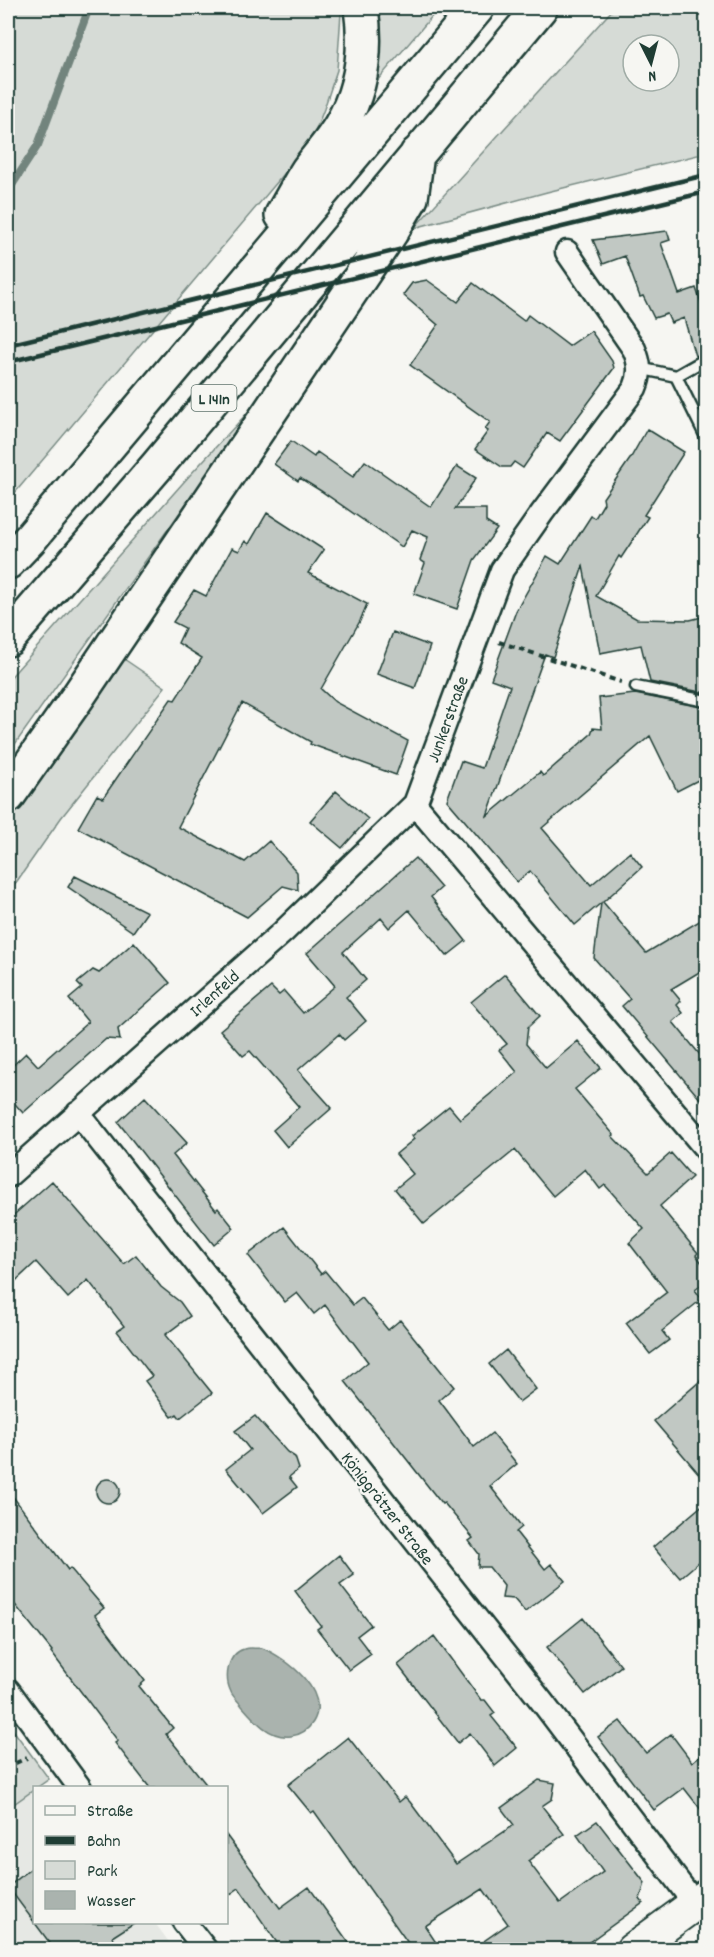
<svg xmlns="http://www.w3.org/2000/svg" width="714" height="1957" font-family="Dekko,sans-serif">
<rect width="100%" height="100%" fill="#f6f6f2"/>
<filter id="ink" filterUnits="userSpaceOnUse"><feTurbulence type="fractalNoise" baseFrequency=".0167" numOctaves="2"/><feDisplacementMap in="SourceGraphic" scale="12" xChannelSelector="R" yChannelSelector="G"/><feConvolveMatrix kernelMatrix="1 2 1 2 8 2 1 2 1" color-interpolation-filters="sRGB"/></filter>
<g filter="url(#ink)">
<path fill="#e6e8e4" d="M 34,1789 L 34,1922 L 155,1923 L 174,1949 L 8,1949 L 8,1808 Z"/>
<path fill="#d6dbd6" stroke="#7a8c85" stroke-width="1.5" fill-rule="evenodd" d="M 8,8 L 339,8 L 341,13 L 337,70 L 324,109 L 311,142 L 8,501 Z
M 373,8 L 439,8 L 371,88 Z
M 614,8 L 706,8 L 706,153 L 547,192 L 414,228 ZM 633,45 L 669,45 L 669,81 L 633,81 Z
M 262,397 L 8,754 L 8,680 L 190,475 Z
M 121,657 L 165,687 L 61,818 L 8,894 L 8,818 Z
M 8,1723 L 49,1779 L 8,1808 Z"/>
<path fill="#aab3ae" stroke="#72847d" stroke-width="1.5" d="M 262,1648 C 287,1658 331,1692 313,1722 C 308,1730 300,1735 291,1736 C 270,1739 254,1720 242,1706 C 239,1702 233,1697 231,1692 C 224,1678 227,1654 244,1649 C 249,1647 257,1649 262,1648 Z"/>
<g fill="none" stroke-linecap="round" stroke-linejoin="round">
<path stroke="#72847d" stroke-width="8" d="M 8,188 L 12,185 L 38,145 L 89,8"/>
</g>
<path fill="#c1c8c3" stroke="#1f3d34" stroke-width="1.5" d="M 667,231 L 670,240 L 661,243 L 679,294 L 696,288 L 706,317 L 706,352 L 695,356 L 684,318 L 671,323 L 667,314 L 654,318 L 643,296 L 640,297 L 625,256 L 603,264 L 593,240 Z
M 427,280 L 458,302 L 473,283 L 524,321 L 528,315 L 569,346 L 591,331 L 612,361 L 614,368 L 560,441 L 547,433 L 523,468 L 514,462 L 510,467 L 502,467 L 475,449 L 488,431 L 485,429 L 490,422 L 410,365 L 438,325 L 403,295 L 412,283 Z
M 647,429 L 684,452 L 644,515 L 648,517 L 621,558 L 619,556 L 596,596 L 637,619 L 690,620 L 706,616 L 706,693 L 650,682 L 641,645 L 600,653 L 583,566 L 553,657 L 545,654 L 487,816 L 540,772 L 543,776 L 591,734 L 593,728 L 602,729 L 599,698 L 635,694 L 706,708 L 706,776 L 677,791 L 650,736 L 542,828 L 591,885 L 630,852 L 642,867 L 603,902 L 646,953 L 706,917 L 706,968 L 671,989 L 681,1001 L 677,1005 L 683,1013 L 673,1022 L 706,1062 L 706,1106 L 622,1006 L 630,999 L 594,958 L 601,903 L 575,925 L 530,871 L 517,882 L 447,800 L 461,761 L 482,768 L 510,686 L 491,679 L 516,611 L 547,556 L 560,564 L 591,516 L 595,518 L 604,503 L 603,498 L 630,459 Z
M 291,441 L 314,457 L 317,452 L 353,477 L 365,461 L 431,507 L 457,466 L 476,478 L 455,509 L 486,509 L 486,522 L 497,529 L 474,560 L 457,609 L 414,594 L 425,563 L 420,560 L 428,537 L 412,530 L 402,547 L 321,491 L 300,478 L 298,481 L 274,464 Z
M 267,513 L 324,550 L 308,573 L 367,604 L 360,621 L 321,689 L 335,702 L 408,741 L 396,775 L 310,744 L 311,742 L 242,703 L 178,827 L 245,862 L 269,841 L 297,872 L 298,890 L 283,886 L 247,917 L 78,828 L 97,795 L 103,798 L 171,699 L 175,700 L 202,658 L 178,643 L 185,628 L 173,622 L 194,590 L 206,596 L 232,548 L 239,551 L 245,541 L 249,544 Z
M 393,632 L 430,646 L 415,688 L 377,674 Z
M 336,791 L 368,819 L 342,848 L 310,821 Z
M 415,858 L 441,888 L 431,897 L 466,941 L 447,956 L 409,910 L 389,928 L 381,918 L 343,952 L 366,980 L 346,997 L 366,1021 L 344,1040 L 339,1034 L 298,1070 L 332,1108 L 287,1147 L 273,1130 L 299,1107 L 250,1051 L 243,1056 L 220,1030 L 271,987 L 279,995 L 284,991 L 303,1013 L 335,986 L 307,953 Z
M 75,876 L 147,912 L 133,932 L 68,887 Z
M 134,942 L 170,983 L 118,1029 L 120,1040 L 106,1039 L 23,1113 L 8,1096 L 8,1070 L 26,1053 L 38,1066 L 88,1022 L 69,999 L 82,988 L 77,983 L 93,970 L 99,973 Z
M 505,974 L 540,1016 L 528,1027 L 526,1044 L 546,1068 L 578,1041 L 601,1068 L 575,1089 L 614,1135 L 612,1136 L 648,1173 L 671,1153 L 692,1177 L 660,1206 L 698,1253 L 696,1255 L 706,1268 L 706,1281 L 695,1290 L 702,1299 L 662,1331 L 669,1340 L 650,1354 L 626,1323 L 667,1292 L 629,1243 L 644,1229 L 605,1185 L 600,1189 L 585,1169 L 553,1196 L 515,1150 L 424,1224 L 395,1189 L 413,1174 L 396,1154 L 414,1139 L 412,1136 L 449,1106 L 460,1119 L 517,1072 L 499,1050 L 507,1044 L 471,1002 Z
M 145,1097 L 187,1143 L 173,1155 L 216,1210 L 218,1208 L 234,1228 L 214,1245 L 118,1122 Z
M 52,1181 L 124,1264 L 136,1255 L 161,1287 L 180,1302 L 190,1316 L 165,1335 L 212,1393 L 180,1418 L 177,1414 L 172,1417 L 145,1381 L 152,1376 L 117,1331 L 124,1326 L 88,1280 L 68,1298 L 36,1262 L 8,1288 L 8,1220 Z
M 284,1227 L 321,1274 L 325,1271 L 353,1305 L 362,1298 L 388,1330 L 400,1320 L 454,1387 L 439,1400 L 474,1447 L 492,1433 L 517,1464 L 490,1486 L 522,1527 L 516,1532 L 545,1569 L 551,1564 L 565,1581 L 525,1612 L 514,1599 L 502,1598 L 504,1586 L 489,1567 L 478,1567 L 479,1554 L 469,1541 L 473,1538 L 444,1503 L 442,1504 L 345,1381 L 368,1362 L 325,1305 L 314,1314 L 297,1293 L 285,1302 L 248,1255 Z
M 506,1350 L 536,1389 L 519,1402 L 489,1364 Z
M 706,1376 L 706,1482 L 654,1421 Z
M 255,1416 L 287,1452 L 295,1457 L 299,1469 L 289,1477 L 297,1487 L 263,1513 L 226,1469 L 250,1450 L 235,1431 Z
M96 1491a12 12 0 1 1 24 0a12 12 0 1 1-24 0Z
M 8,1490 L 68,1570 L 70,1568 L 104,1608 L 95,1615 L 145,1681 L 139,1686 L 173,1728 L 166,1734 L 209,1788 L 150,1788 L 115,1743 L 118,1741 L 51,1652 L 52,1651 L 8,1596 Z
M 706,1502 L 706,1556 L 680,1578 L 653,1547 Z
M 339,1555 L 354,1575 L 340,1585 L 371,1625 L 357,1636 L 371,1654 L 349,1670 L 317,1629 L 321,1626 L 295,1591 Z
M 583,1618 L 621,1666 L 585,1694 L 547,1647 Z
M 434,1636 L 481,1700 L 485,1700 L 495,1713 L 491,1716 L 517,1748 L 495,1766 L 470,1733 L 458,1743 L 398,1665 Z
M 620,1721 L 646,1753 L 671,1734 L 692,1762 L 706,1751 L 706,1816 L 684,1788 L 654,1810 L 598,1737 Z
M 348,1737 L 399,1802 L 405,1797 L 410,1802 L 456,1864 L 514,1825 L 501,1808 L 539,1780 L 555,1783 L 552,1799 L 542,1806 L 564,1834 L 528,1861 L 560,1903 L 603,1872 L 577,1835 L 597,1821 L 645,1883 L 640,1899 L 643,1903 L 578,1950 L 471,1950 L 508,1924 L 483,1889 L 425,1926 L 441,1950 L 413,1950 L 314,1811 L 311,1813 L 288,1785 Z
M 226,1835 L 280,1908 L 309,1887 L 354,1950 L 282,1950 L 239,1888 L 226,1897 Z
M 34,1866 L 34,1923 L 134,1923 L 112,1937 L 122,1950 L 55,1950 L 8,1887 Z"/>
<g fill="none" stroke-linecap="round" stroke-linejoin="round">
<defs>
<path id="lane" d="M 639,368 L 676,376 L 706,437
M 676,376 L 706,359
M 636,687 L 706,701"/>
<path id="street" d="M 415,804 L 706,1149
M 78,1113 L 543,1703 L 695,1904
M 8,1176 L 283,932 L 415,804 L 502,570 L 542,513 L 635,388 C 641,374 640,363 634,349 L 567,252
M 8,1690 L 80,1788
M 184,1922 L 206,1950"/>
<path id="secondary" d="M 632,1950 L 706,1896"/>
<path id="highway" d="M 282,215 C 291,200 299,184 308,170 C 319,155 332,141 341,125 C 362,89 367,48 361,8
M 8,562 L 30,539 L 477,8
M 8,639 L 157,466 L 540,8
M 8,796 L 77,698 L 391,232 L 411,198 L 417,154"/>
</defs>
<use href="#lane" stroke="#1f3d34" stroke-width="15"/>
<use href="#street" stroke="#1f3d34" stroke-width="27"/>
<use href="#secondary" stroke="#1f3d34" stroke-width="36"/>
<use href="#highway" stroke="#1f3d34" stroke-width="38"/>
<path stroke="#1f3d34" stroke-width="4" stroke-dasharray="6 4.5" stroke-linecap="butt" d="M 499,642 L 621,682
M 8,1760 L 11,1765 L 27,1758"/>
<use href="#lane" stroke="#f6f6f2" stroke-width="10"/>
<use href="#street" stroke="#f6f6f2" stroke-width="22"/>
<use href="#secondary" stroke="#f6f6f2" stroke-width="32"/>
<use href="#highway" stroke="#f6f6f2" stroke-width="33"/>
<path stroke="#1f3d34" stroke-width="4.5" d="M 8,345 L 706,175
M 8,362 L 706,192"/>
</g>
</g>
<g text-anchor="middle" stroke-width="5" stroke-linejoin="round" paint-order="stroke">
<rect fill="#f6f6f2" stroke="#60746d" stroke-width="1.5" x="191.5" y="385" width="45" height="26" rx="4.5"/>
<g font-size="16" font-weight="bold" fill="#1f3d34">
<text x="214" y="404">L 141n</text>
</g>
<g font-size="18" fill="#1f3d34" stroke="#f6f6f2">
<text transform="translate(447 719) rotate(-70)" y="6">Junkerstraße</text>
<text transform="translate(214 993) rotate(-42)" y="6">Irlenfeld</text>
<text transform="translate(388 1508) rotate(52)" y="6">Königgrätzer Straße</text>
</g>
</g>
<rect width="714" height="1957" fill="none" stroke="#f6f6f2" stroke-width="30"/>
<rect x="15" y="15" width="684" height="1927" fill="none" stroke="#1f3d34" stroke-width="2" filter="url(#ink)"/>
<rect x="33" y="1786" width="195" height="138" fill="#f6f6f2" stroke="#a0aca6" stroke-width="1.5"/>
<rect x="45" y="1806" width="30" height="9" fill="#f6f6f2" stroke="#a0aca6" stroke-width="1.5"/>
<text x="87" y="1816" font-size="18" fill="#1f3d34">Straße</text>
<rect x="45" y="1836" width="30" height="9" fill="#1f3d34" stroke="#a0aca6" stroke-width="1.5"/>
<text x="87" y="1846" font-size="18" fill="#1f3d34">Bahn</text>
<rect x="45" y="1861" width="30" height="18" fill="#d6dbd6" stroke="#a0aca6" stroke-width="1.5"/>
<text x="87" y="1876" font-size="18" fill="#1f3d34">Park</text>
<rect x="45" y="1891" width="30" height="18" fill="#aab3ae" stroke="#a0aca6" stroke-width="1.5"/>
<text x="87" y="1906" font-size="18" fill="#1f3d34">Wasser</text>
<g transform="translate(651 63) rotate(174)"><circle r="28" fill="#f6f6f2" stroke="#a0aca6" stroke-width="1.5"/>
<path d="M0-4.5L10 22L0 15L-10 22Z" fill="#1f3d34"/>
<text y="-9" font-size="16" font-weight="bold" text-anchor="middle" fill="#1f3d34">N</text>
</g>
</svg>
